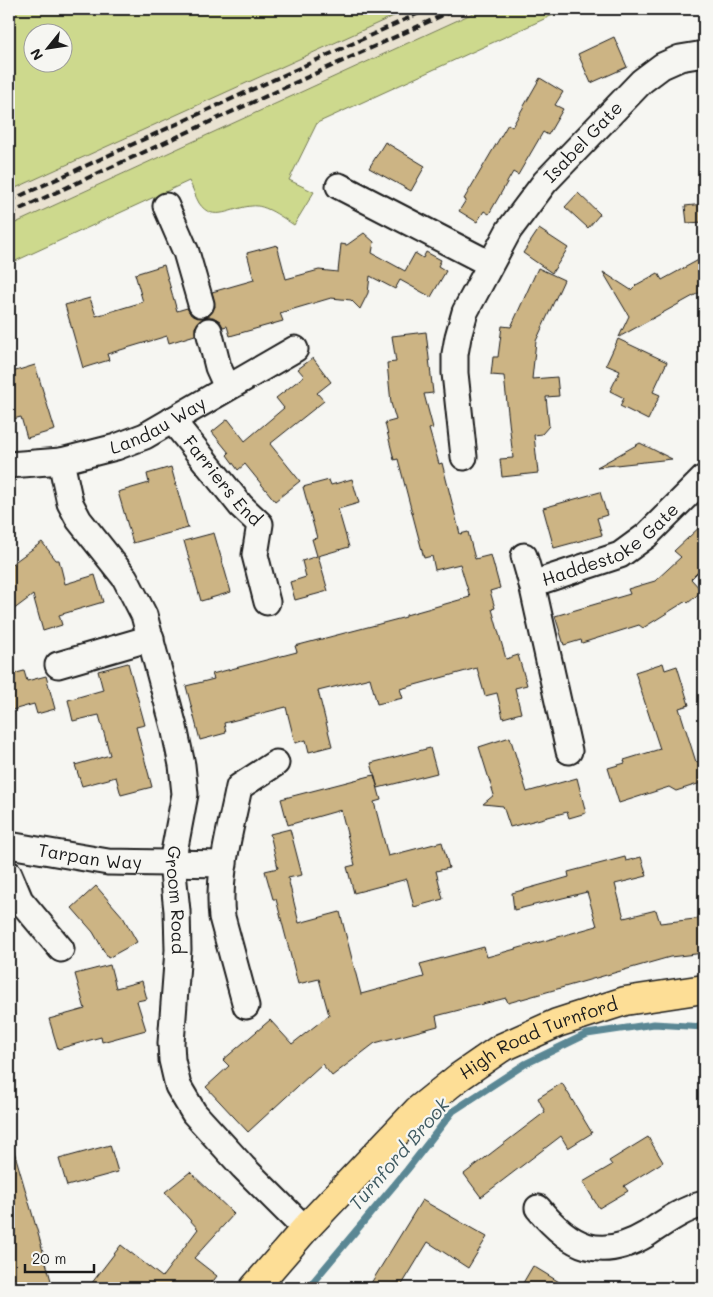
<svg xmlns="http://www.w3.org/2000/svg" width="713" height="1297" font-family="Mali,sans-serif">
<rect width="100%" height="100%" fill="#f6f6f2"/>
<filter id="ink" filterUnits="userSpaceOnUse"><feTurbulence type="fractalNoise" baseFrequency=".02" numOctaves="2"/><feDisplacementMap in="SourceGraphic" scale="10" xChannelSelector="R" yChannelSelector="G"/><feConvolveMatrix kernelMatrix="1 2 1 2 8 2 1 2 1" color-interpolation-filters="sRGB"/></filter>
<g filter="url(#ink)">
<path fill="#e9e2d1" d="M 409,9 L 482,9 L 9,226 L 9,191 Z"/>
<path fill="#cdd98d" stroke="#747a54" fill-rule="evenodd" d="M 9,9 L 409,9 L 9,191 ZM 32,32 L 62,32 L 62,62 L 32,62 Z
M 482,9 L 566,9 L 317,123 L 289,180 L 314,192 L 294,225 C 283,218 265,204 252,206 C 232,207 213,224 199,203 C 195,196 193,188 189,181 L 9,264 L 9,226 Z"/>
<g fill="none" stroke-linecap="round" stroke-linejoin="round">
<path stroke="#5a8794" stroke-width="7" d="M 308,1288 L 407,1170 L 453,1111 L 525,1064 L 587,1034 L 654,1024 L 704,1027"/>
</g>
<path fill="#ccb484" stroke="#1c1c1c" d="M 614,37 L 627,67 L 591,83 L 578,54 Z
M 540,78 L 563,92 L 555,105 L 563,109 L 548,135 L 543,132 L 518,175 L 513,172 L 489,214 L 484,211 L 477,222 L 459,211 L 466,200 L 464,199 L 508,124 L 512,127 Z
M 385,142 L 425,166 L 411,191 L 369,168 Z
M 578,193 L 600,214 L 588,228 L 565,207 Z
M 704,204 L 704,222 L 687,223 L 685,206 Z
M 539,229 L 568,248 L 552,273 L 523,253 Z
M 364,233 L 374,242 L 372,253 L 405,271 L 415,253 L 423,258 L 426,252 L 441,260 L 438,266 L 446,271 L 431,297 L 400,280 L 395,289 L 370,276 L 368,293 L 360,309 L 351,300 L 331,298 L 280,313 L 283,321 L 230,336 L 227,326 L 223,327 L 220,321 L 213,317 L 206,317 L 215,307 L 212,292 L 254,280 L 247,253 L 277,245 L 286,279 L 319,270 L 338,272 L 341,244 L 347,245 Z
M 704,257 L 704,290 L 619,337 L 629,316 L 603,272 L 631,290 L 636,285 L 658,273 L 662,280 Z
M 164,265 L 177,311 L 187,308 L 191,315 L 204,318 L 195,327 L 195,335 L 169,343 L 167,336 L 107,354 L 109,360 L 83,368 L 65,305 L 90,298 L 96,316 L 143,302 L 135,274 Z
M 538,268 L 564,280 L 536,341 L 532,379 L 557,377 L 559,396 L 546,397 L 549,426 L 542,434 L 534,435 L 538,473 L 502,477 L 500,459 L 513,458 L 504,376 L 491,375 L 493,357 L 498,357 L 502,326 L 511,327 Z
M 426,332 L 433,393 L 424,394 L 433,428 L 429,429 L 439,464 L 442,463 L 460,534 L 468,532 L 475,559 L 491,555 L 500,588 L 490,591 L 495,608 L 492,609 L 506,659 L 518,655 L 527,685 L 515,688 L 521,713 L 503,718 L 497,693 L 485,696 L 477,668 L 400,689 L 403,698 L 377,704 L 370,678 L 318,691 L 332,746 L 309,752 L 306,740 L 295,743 L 286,707 L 224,723 L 226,733 L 200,740 L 186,686 L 214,679 L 212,674 L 297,652 L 295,646 L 406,617 L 406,615 L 470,597 L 460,564 L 435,570 L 432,556 L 424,558 L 398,459 L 394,460 L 385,423 L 396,420 L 391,403 L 387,363 L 396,362 L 392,336 Z
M 618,339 L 667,362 L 653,392 L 660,395 L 648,420 L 620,406 L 624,398 L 610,391 L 620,371 L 606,365 Z
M 313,358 L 331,382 L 317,393 L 324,401 L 270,444 L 300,481 L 275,501 L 245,464 L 238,470 L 227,455 L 229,453 L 212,432 L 228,419 L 245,441 L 284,408 L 276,398 L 304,376 L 298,369 Z
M 35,365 L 55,430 L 27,438 L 21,417 L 9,420 L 9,373 Z
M 640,443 L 672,459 L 597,467 Z
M 171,467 L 188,528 L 133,543 L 118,492 L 149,483 L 147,474 Z
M 352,479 L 359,503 L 338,509 L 349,547 L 318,556 L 328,591 L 295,600 L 290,582 L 306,577 L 302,561 L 317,556 L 312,539 L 317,538 L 303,487 L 329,480 L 331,485 Z
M 600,492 L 607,515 L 597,518 L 602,535 L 554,548 L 543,508 Z
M 704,523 L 704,566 L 691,579 L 702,591 L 688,603 L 686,601 L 643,628 L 639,625 L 582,643 L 581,640 L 564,645 L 555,616 L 630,594 L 628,589 L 655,581 L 681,557 L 674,551 Z
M 214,533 L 231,592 L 201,601 L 184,541 Z
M 42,542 L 56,560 L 59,560 L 65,584 L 95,575 L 103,602 L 59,615 L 62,625 L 43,631 L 33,595 L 9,613 L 9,566 Z
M 128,663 L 145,725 L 136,727 L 152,787 L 121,795 L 116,777 L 82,786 L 75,765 L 110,755 L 99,715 L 73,721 L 68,700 L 103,690 L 98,671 Z
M 663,663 L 665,670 L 677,666 L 689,705 L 679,708 L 696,762 L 700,761 L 704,782 L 676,791 L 669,787 L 619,803 L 608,768 L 625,763 L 624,760 L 660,749 L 635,672 Z
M 24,671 L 27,681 L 46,676 L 55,709 L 37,714 L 34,704 L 9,711 L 9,675 Z
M 510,737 L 527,792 L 577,778 L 586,813 L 569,818 L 567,812 L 510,827 L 503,806 L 483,804 L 494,795 L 479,747 Z
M 430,748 L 437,773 L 378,788 L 371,763 Z
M 374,775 L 381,800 L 374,802 L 388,856 L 442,842 L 449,868 L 436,871 L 443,899 L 414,907 L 407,879 L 354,893 L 347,867 L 355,865 L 341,810 L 288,825 L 281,799 Z
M 290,829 L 302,875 L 288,878 L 299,923 L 340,912 L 361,994 L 424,977 L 420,964 L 484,947 L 487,957 L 597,926 L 587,892 L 514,910 L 512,893 L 569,877 L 568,872 L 625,857 L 626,861 L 641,857 L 647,876 L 615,884 L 624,918 L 656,910 L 660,923 L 704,918 L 704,953 L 670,957 L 508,1003 L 506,998 L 436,1016 L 438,1026 L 375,1043 L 332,1076 L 322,1064 L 248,1132 L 206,1087 L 229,1066 L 223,1060 L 270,1020 L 292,1044 L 329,1015 L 319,979 L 298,984 L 276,899 L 273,899 L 265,871 L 278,868 L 270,834 Z
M 96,886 L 123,917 L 137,942 L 108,958 L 93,932 L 72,908 Z
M 110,965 L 116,988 L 142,981 L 147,999 L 137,1001 L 146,1030 L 102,1042 L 101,1037 L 58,1049 L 49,1019 L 85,1009 L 75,974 Z
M 562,1083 L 592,1133 L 568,1148 L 561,1136 L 481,1197 L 464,1174 L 545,1112 L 538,1098 Z
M 648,1137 L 663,1162 L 624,1186 L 628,1191 L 599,1208 L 583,1182 L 612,1165 L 609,1161 Z
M 110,1145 L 118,1172 L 67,1186 L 59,1159 Z
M 14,1151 L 39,1237 L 53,1288 L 9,1288 L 9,1152 Z
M 190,1172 L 234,1214 L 194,1258 L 217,1276 L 208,1288 L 88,1288 L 121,1245 L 162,1277 L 198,1229 L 165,1192 Z
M 422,1200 L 487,1237 L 468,1268 L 428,1242 L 400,1288 L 368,1288 Z
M 533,1266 L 569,1288 L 520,1288 Z"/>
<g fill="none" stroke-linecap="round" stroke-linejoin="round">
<defs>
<g id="minor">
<path d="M 339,186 L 490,264"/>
<path d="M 166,206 L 186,252 L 201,304"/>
<path d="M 209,331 L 218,367 L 227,387"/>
<path id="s1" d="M 172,420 L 241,506 L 260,524 L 255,555 L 267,602"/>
<path id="s2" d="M 464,457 L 455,373 L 455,354 L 458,337 L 465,312 L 509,230 L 545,182 L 642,81 L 662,66 L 680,58 L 704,54"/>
<path id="s3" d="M 61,461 L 70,503 L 79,520 L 125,578 L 144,615 L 174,727 L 182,765 L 185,794 L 172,863 L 177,911 L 178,950 L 171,1043 L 172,1060 L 178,1086 L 194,1113 L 243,1167 L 305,1229"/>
<path id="s4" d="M 9,465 L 61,461 L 116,447 L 145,436 L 295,349"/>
<path d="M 524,556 L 532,584 L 569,751"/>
<path id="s5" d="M 532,584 L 620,555 L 646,536 L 704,478"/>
<path d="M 58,665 L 151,638"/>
<path id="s6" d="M 9,845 L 108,862 L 224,864"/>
<path d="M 9,874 L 20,900 L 61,949"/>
<path d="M 246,1006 L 222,917 C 217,874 231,828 239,787 L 276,763"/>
<path d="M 538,1208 C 570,1247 600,1262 647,1234 C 665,1222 683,1209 704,1204"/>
</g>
<g id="major">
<path id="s7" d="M 254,1288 L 305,1229 L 418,1110 L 459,1077 L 501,1048 L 557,1023 L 625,1001 L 704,989"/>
</g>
</defs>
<use href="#minor" stroke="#1c1c1c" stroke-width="29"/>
<use href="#major" stroke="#1c1c1c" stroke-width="31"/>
<use href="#minor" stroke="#f6f6f2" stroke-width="25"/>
<use href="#major" stroke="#fdde96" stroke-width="28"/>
<path stroke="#1c1c1c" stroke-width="4" stroke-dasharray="8 4" stroke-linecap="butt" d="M 9,201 L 428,9
M 9,214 L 456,9"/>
</g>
</g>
<g text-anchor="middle" stroke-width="4.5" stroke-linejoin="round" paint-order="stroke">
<g font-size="18" fill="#1c1c1c" stroke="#f6f6f2">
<text dy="6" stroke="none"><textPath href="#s2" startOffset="355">Isabel Gate</textPath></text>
<text dy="6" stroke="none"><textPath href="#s4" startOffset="156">Landau Way</textPath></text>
<text dy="6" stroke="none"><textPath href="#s1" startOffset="79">Farriers End</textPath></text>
<text dy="6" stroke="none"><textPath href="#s5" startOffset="89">Haddestoke Gate</textPath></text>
<text dy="6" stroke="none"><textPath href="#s6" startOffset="82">Tarpan Way</textPath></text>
<text dy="6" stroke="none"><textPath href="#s3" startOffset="469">Groom Road</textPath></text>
<text dy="6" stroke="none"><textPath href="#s7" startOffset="384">High Road Turnford</textPath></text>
</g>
<g font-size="19" font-style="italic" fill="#405b62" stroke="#f6f6f2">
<text transform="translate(399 1154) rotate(-49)" y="7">Turnford Brook</text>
</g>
</g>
<rect width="713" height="1297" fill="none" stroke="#f6f6f2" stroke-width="30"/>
<rect x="15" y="15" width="683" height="1267" fill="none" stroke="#1c1c1c" stroke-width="2" filter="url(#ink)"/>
<g transform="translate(48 48) rotate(240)"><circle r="24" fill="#f6f6f2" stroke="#9f9f9c"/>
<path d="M0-4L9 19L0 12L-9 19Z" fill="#1c1c1c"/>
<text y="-8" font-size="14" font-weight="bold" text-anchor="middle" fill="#1c1c1c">N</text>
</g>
<path d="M25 1264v8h69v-8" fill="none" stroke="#1c1c1c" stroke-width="2.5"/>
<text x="32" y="1264" font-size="15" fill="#1c1c1c" stroke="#f6f6f2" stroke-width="4" paint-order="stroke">20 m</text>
</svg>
